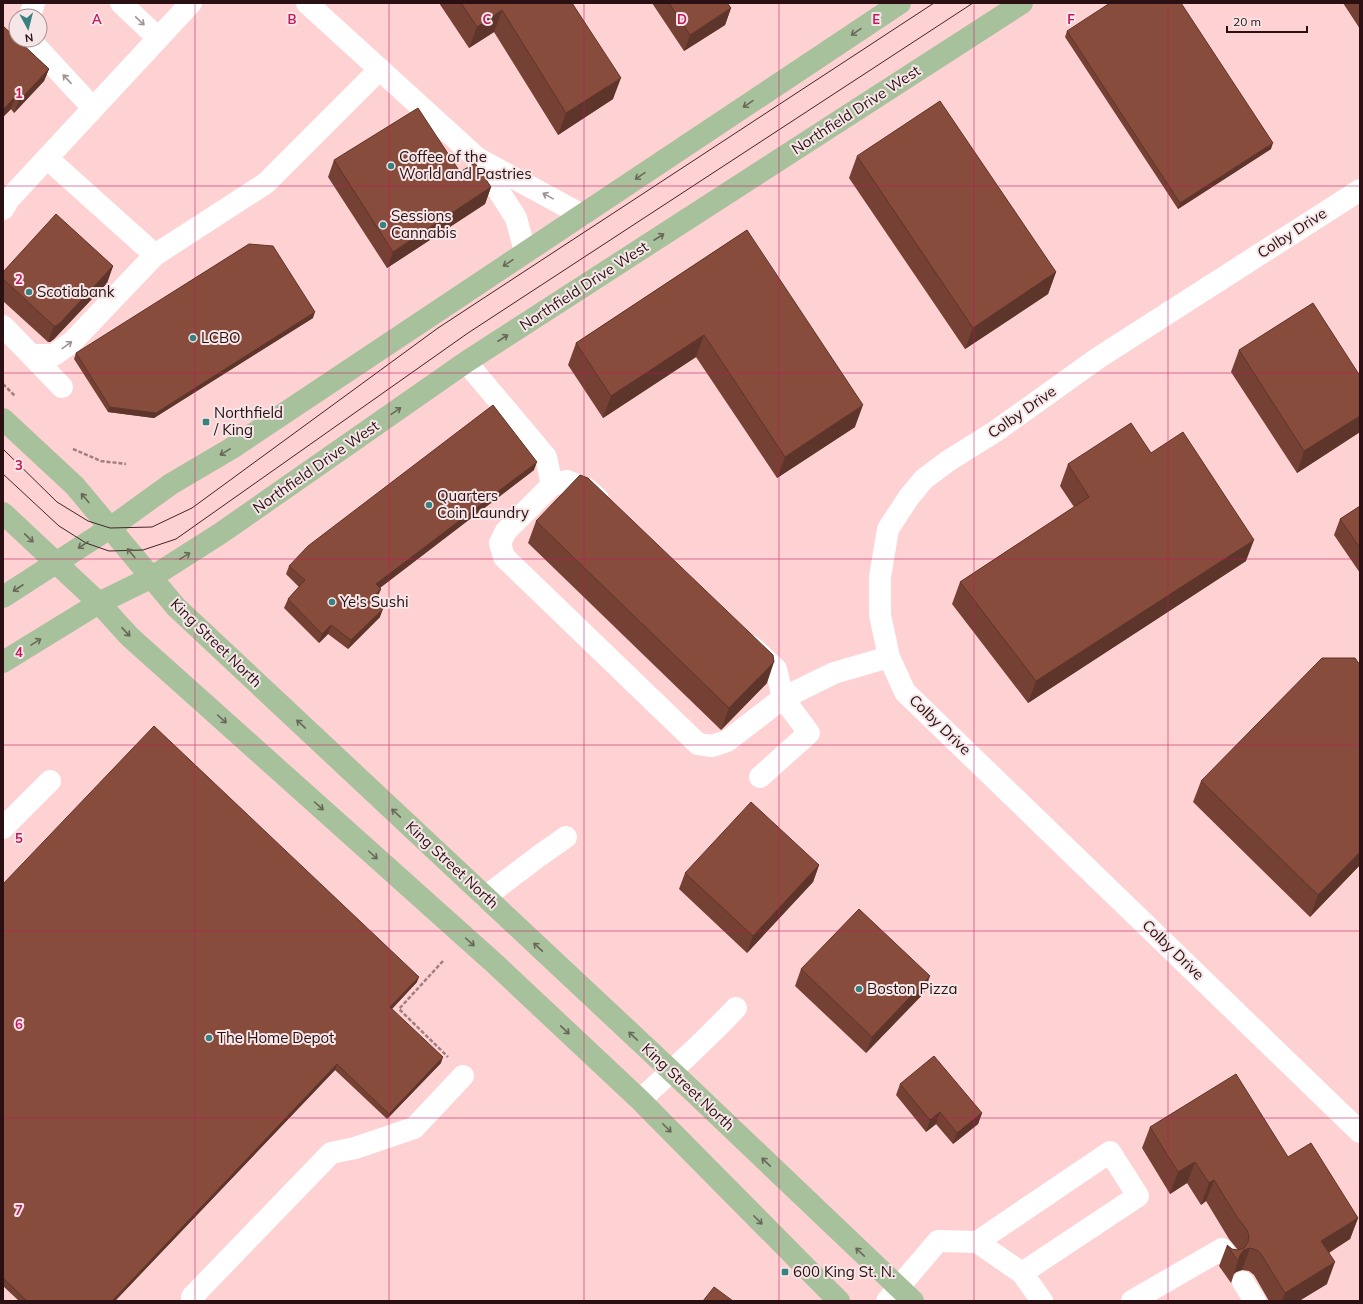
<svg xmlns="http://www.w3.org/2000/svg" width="1363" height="1304" font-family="Mulish,sans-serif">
<rect width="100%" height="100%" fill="#fed1d2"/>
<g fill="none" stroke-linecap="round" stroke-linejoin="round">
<path stroke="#a37e7f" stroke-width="2.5" stroke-dasharray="4 2" stroke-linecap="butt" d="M 3,384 L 15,396
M 73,449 L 101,461 L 126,464
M 443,961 L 399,1009 L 448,1057"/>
<path stroke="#fff" stroke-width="22" d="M 121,3 L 158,38
M 307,3 L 477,158 L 582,215
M 30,16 L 34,3
M 30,40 L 93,108
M 47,158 L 155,255 L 266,183 L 380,69
M 479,160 L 516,218 L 525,251
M 1360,190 L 1098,358 L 996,431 L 948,461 L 924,479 L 909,497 L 888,529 L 880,577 L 880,615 L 889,657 L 905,692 L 1360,1132
M 3,209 L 9,199 L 191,3
M 3,326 L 62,387
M 31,355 L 54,355 L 72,342 L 155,255
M 466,362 L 546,457 L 552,485
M 598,499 L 587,489 L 567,481 L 552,485 L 506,531 L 500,543 L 504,557 L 698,744 L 712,746 L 727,741 L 783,698 L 834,673 L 889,657
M 751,646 L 776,669 L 783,698 L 809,733 L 760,777
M 3,828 L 50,781
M 485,897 L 539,856 L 566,837
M 640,1100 C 673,1070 706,1040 736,1008
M 1022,1273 L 977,1242 L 1110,1152 L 1138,1196 L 1022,1273 L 1042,1301
M 1243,1282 L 1255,1301
M 192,1301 L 192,1297 L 331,1153 L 355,1148 L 414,1128 L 463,1076
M 887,1301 L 938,1241 L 977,1242
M 1132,1301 L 1222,1249 L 1229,1259"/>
<path stroke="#a8c19d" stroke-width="22" d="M 3,419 L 75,486 L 176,607 L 682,1081 L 913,1301
M 3,513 L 99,603 L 130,637 L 493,962 L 640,1100 L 839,1301
M 3,597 L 110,528 L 171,484 L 232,448 L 900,3
M 3,662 L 99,603 L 152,577 L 221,533 L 466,362 L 1022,3"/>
<path stroke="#422628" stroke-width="1" d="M 3,449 L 57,502 L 88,521 L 110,528 L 152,527 L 192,508 L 438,328 L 934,3
M 3,474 L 59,526 L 86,543 L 109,551 L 143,550 L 176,539 L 468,333 L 973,3"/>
</g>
<path fill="#744134" d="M 439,3 L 572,3 L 613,99 L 558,135 L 494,32 L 469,48 Z
M 652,3 L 727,3 L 731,8 L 725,25 L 684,51 Z
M 1343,3 L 1360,3 L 1360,29 Z
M 3,26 L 49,69 L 44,81 L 14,113 L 11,109 L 3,117 Z
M 1067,31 L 1271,149 L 1178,209 L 1065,37 Z
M 857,156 L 1056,272 L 1048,294 L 965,349 L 849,178 Z
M 334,160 L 460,172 L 491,187 L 485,204 L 387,268 L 328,177 Z
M 747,230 L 855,427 L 777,478 L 696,357 L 603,418 L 568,365 L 576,343 Z
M 113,266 L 107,283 L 54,339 L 50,342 L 48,342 L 3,301 L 3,272 Z
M 313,318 L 154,418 L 108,412 L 74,359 L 76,353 Z
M 1239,350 L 1360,376 L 1360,432 L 1297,473 L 1231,372 Z
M 1151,453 L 1246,561 L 1028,703 L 952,604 L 960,582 L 1074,507 L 1060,486 L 1068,464 Z
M 534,470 L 380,588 L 381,589 L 377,598 L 375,600 L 380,617 L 348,649 L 328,634 L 319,643 L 284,608 L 288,599 L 299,587 L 286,574 L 289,566 Z
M 1360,506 L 1360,573 L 1334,535 L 1340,519 Z
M 536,521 L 767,683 L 721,730 L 528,543 Z
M 1201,781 L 1360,865 L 1310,917 L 1193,802 Z
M 819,865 L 813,882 L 747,953 L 679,889 L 685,873 Z
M 3,884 L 417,982 L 392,1009 L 441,1063 L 387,1119 L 335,1070 L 115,1301 L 19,1301 L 3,1286 Z
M 801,969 L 924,993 L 866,1053 L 795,986 Z
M 900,1084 L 982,1113 L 978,1124 L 953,1144 L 936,1124 L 926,1132 L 896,1095 Z
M 1150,1127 L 1288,1157 L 1358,1218 L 1350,1239 L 1329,1253 L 1327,1284 L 1299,1301 L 1269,1301 L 1254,1275 L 1249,1271 L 1242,1270 L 1236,1272 L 1234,1274 L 1231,1283 L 1219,1266 L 1227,1245 L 1232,1249 L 1238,1250 L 1229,1239 L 1206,1201 L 1201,1205 L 1187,1183 L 1170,1194 L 1142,1148 Z"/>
<path fill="#5e352a" d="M 731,8 L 725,25 L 684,51 L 690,35 Z
M 502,10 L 494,32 L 469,48 L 477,27 Z
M 49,69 L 44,81 L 14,113 L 19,101 Z
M 621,78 L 613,99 L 558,135 L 566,113 Z
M 15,97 L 11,109 L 3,117 L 3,110 Z
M 1273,143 L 1271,149 L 1178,209 L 1180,203 Z
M 491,187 L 485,204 L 387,268 L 393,252 Z
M 113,266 L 107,283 L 54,339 L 50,342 L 48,342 L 54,326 Z
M 1056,272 L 1048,294 L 965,349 L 973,328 Z
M 315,312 L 313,318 L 154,418 L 108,412 L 110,407 Z
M 704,335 L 696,357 L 603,418 L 611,396 Z
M 863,405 L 855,427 L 777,478 L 785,457 Z
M 1360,416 L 1360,432 L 1297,473 L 1304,451 Z
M 537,462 L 534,470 L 373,593 L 376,584 Z
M 1254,540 L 1246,561 L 1028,703 L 1036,681 Z
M 381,589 L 377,598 L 370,606 L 373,597 Z
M 383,609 L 380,617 L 348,649 L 351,640 Z
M 331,625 L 328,634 L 319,643 L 322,634 Z
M 774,662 L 767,683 L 721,730 L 729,708 Z
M 1360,852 L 1360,865 L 1310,917 L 1318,895 Z
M 819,865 L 813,882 L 747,953 L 753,936 Z
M 930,976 L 924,993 L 866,1053 L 872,1037 Z
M 419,977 L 417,982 L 388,1013 L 390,1007 Z
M 443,1057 L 441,1063 L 387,1119 L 389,1114 Z
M 337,1064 L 335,1070 L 115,1301 L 112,1301 Z
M 940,1112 L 936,1124 L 926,1132 L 930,1120 Z
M 982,1113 L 978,1124 L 953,1144 L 957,1133 Z
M 1195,1162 L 1187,1183 L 1170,1194 L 1178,1172 Z
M 1214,1180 L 1206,1201 L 1201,1205 L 1209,1183 Z
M 1358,1218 L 1350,1239 L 1313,1262 L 1321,1241 Z
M 1250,1248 L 1242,1270 L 1236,1272 L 1234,1274 L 1238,1261 L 1240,1255 L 1244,1250 Z
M 1335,1262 L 1327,1284 L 1299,1301 L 1282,1301 L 1285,1293 Z"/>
<path fill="#874c3c" stroke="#5e352a" d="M 461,3 L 572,3 L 621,78 L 566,113 L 502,10 L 477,27 Z
M 669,3 L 727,3 L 731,8 L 690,35 Z
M 1110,3 L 1181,3 L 1273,143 L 1180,203 L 1067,31 Z
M 3,26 L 16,38 L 16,40 L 18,40 L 49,69 L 19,101 L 15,97 L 3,110 Z
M 940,101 L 1056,272 L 973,328 L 857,156 Z
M 418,108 L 460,172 L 475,163 L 491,187 L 393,252 L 334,160 Z
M 56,214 L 113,266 L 60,323 L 56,326 L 54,326 L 3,279 L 3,272 Z
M 747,230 L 863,405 L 785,457 L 704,335 L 611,396 L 576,343 Z
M 249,244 L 273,246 L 315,312 L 156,413 L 110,407 L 76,353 Z
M 1313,303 L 1360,376 L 1360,416 L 1304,451 L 1239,350 Z
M 493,405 L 537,462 L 376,584 L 381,589 L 373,597 L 383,609 L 351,640 L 331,625 L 322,634 L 288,599 L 305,580 L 289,566 L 308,546 Z
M 1131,423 L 1151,453 L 1183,432 L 1254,540 L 1036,681 L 960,582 L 1089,497 L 1068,464 Z
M 580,475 L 588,478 L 773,655 L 774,662 L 729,708 L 536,521 Z
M 1360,506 L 1360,548 L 1340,519 Z
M 1322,658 L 1355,658 L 1360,665 L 1360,852 L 1318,895 L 1201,781 Z
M 154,726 L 419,977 L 390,1007 L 443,1057 L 389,1114 L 337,1064 L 112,1301 L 27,1301 L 3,1278 L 3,884 Z
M 751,802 L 819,865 L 753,936 L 685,873 Z
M 859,909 L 930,976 L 872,1037 L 801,969 Z
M 934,1056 L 982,1113 L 957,1133 L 940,1112 L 930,1120 L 900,1084 Z
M 1236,1074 L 1288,1157 L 1311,1143 L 1358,1218 L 1321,1241 L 1335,1262 L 1285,1293 L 1261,1254 L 1257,1250 L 1250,1248 L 1244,1250 L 1240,1255 L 1238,1261 L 1227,1245 L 1232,1249 L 1238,1250 L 1244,1248 L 1248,1242 L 1249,1236 L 1247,1230 L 1237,1217 L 1214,1180 L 1209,1183 L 1195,1162 L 1178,1172 L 1150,1127 Z
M 714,1287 L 733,1301 L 703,1301 Z"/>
<defs><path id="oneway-shaft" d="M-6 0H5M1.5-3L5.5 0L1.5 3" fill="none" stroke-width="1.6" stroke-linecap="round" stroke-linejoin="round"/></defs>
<g stroke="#9f9394">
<use href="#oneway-shaft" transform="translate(140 21) rotate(44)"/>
<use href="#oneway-shaft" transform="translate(67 79) rotate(-133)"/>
<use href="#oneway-shaft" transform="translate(548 196) rotate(-151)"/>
<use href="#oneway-shaft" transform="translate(67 345) rotate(-36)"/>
</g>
<g stroke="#696858">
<use href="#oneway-shaft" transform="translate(856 32) rotate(146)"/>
<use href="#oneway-shaft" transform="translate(748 104) rotate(146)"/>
<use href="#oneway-shaft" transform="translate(640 176) rotate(146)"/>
<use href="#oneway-shaft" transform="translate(659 237) rotate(-33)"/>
<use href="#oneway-shaft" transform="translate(508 263) rotate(146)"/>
<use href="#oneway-shaft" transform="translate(503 338) rotate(-33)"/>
<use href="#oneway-shaft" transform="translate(396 411) rotate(-35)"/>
<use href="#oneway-shaft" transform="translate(225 452) rotate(149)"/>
<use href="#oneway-shaft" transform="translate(85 498) rotate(-130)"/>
<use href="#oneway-shaft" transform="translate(29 538) rotate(44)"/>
<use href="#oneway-shaft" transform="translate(83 545) rotate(147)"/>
<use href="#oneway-shaft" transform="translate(131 553) rotate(-130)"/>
<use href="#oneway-shaft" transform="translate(185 556) rotate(-32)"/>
<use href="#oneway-shaft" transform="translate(18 588) rotate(147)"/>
<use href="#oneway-shaft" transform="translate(126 632) rotate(47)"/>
<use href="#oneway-shaft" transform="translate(36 642) rotate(-32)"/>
<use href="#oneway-shaft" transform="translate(222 719) rotate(42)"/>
<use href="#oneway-shaft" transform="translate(301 724) rotate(-137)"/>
<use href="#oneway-shaft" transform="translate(319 806) rotate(42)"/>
<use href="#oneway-shaft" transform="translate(396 813) rotate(-137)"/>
<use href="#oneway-shaft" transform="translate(373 855) rotate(42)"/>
<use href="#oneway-shaft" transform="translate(470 942) rotate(42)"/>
<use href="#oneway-shaft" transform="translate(538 947) rotate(-137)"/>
<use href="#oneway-shaft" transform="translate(565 1030) rotate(43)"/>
<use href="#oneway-shaft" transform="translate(633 1036) rotate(-137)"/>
<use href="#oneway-shaft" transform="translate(667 1128) rotate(45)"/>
<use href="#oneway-shaft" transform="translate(766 1162) rotate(-136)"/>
<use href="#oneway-shaft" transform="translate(758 1220) rotate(45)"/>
<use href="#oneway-shaft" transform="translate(860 1252) rotate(-136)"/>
</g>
<path fill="none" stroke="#c2185b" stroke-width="1" stroke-opacity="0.55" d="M 195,3 L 195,1301M 389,3 L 389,1301M 584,3 L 584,1301M 779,3 L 779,1301M 974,3 L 974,1301M 1168,3 L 1168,1301M 3,186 L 1360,186M 3,373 L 1360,373M 3,559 L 1360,559M 3,745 L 1360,745M 3,931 L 1360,931M 3,1118 L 1360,1118"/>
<g fill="#388181" stroke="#f6e6e7" stroke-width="1.5">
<circle cx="391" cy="166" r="4"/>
<circle cx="383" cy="225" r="4"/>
<circle cx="29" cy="292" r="4"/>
<circle cx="193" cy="338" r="4"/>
<rect x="202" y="418" width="8" height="8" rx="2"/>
<circle cx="429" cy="505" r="4"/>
<circle cx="332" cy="602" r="4"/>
<circle cx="859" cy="989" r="4"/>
<circle cx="209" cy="1038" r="4"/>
<rect x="781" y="1268" width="8" height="8" rx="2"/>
</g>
<g text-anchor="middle" stroke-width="4" stroke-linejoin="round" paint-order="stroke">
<g font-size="15" fill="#2a1012" stroke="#f6e6e7">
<text transform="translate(856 110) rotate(-33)" y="5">Northfield Drive West</text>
<text transform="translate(1292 233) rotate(-33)" y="5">Colby Drive</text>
<text transform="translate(584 286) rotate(-33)" y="5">Northfield Drive West</text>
<text transform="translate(1022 412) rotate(-35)" y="5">Colby Drive</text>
<text transform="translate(316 467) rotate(-35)" y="5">Northfield Drive West</text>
<text transform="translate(216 643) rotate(44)" y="5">King Street North</text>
<text transform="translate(940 725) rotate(44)" y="5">Colby Drive</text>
<text transform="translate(452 865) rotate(43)" y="5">King Street North</text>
<text transform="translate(1173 950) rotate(44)" y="5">Colby Drive</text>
<text transform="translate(688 1087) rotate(43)" y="5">King Street North</text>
</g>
<g font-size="15" fill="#2a1012" stroke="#f6e6e7" text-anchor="start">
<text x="399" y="162">Coffee of the<tspan x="399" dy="17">World and Pastries</tspan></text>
<text x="391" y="221">Sessions<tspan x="391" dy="17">Cannabis</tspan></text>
<text x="37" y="297">Scotiabank</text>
<text x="201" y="343">LCBO</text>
<text x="214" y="418">Northfield<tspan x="214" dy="17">/ King</tspan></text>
<text x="437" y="501">Quarters<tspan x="437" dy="17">Coin Laundry</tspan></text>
<text x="340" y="607">Ye's Sushi</text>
<text x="867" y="994">Boston Pizza</text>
<text x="217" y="1043">The Home Depot</text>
<text x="793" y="1277">600 King St. N.</text>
</g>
</g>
<g font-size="13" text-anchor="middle" font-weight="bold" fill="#c2185b" stroke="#f6e6e7" stroke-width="4" stroke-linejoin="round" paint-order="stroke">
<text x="97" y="24">A</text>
<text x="292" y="24">B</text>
<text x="487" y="24">C</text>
<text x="682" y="24">D</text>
<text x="876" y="24">E</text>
<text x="1071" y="24">F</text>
<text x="19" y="98">1</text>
<text x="19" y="284">2</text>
<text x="19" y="470">3</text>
<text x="19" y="657">4</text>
<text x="19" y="843">5</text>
<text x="19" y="1029">6</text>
<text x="19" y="1215">7</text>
</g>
<rect width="1363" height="1304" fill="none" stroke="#2a1012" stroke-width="8"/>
<g transform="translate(28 28) rotate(173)"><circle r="19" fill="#f6e6e7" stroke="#a49092"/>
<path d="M0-3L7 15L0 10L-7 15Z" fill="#388181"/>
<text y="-6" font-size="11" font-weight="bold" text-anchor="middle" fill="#2a1012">N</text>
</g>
<path d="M1227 26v6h80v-6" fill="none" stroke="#2a1012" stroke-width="2"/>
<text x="1233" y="26" font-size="12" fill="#2a1012" stroke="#f6e6e7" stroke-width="3" paint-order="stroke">20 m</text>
</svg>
